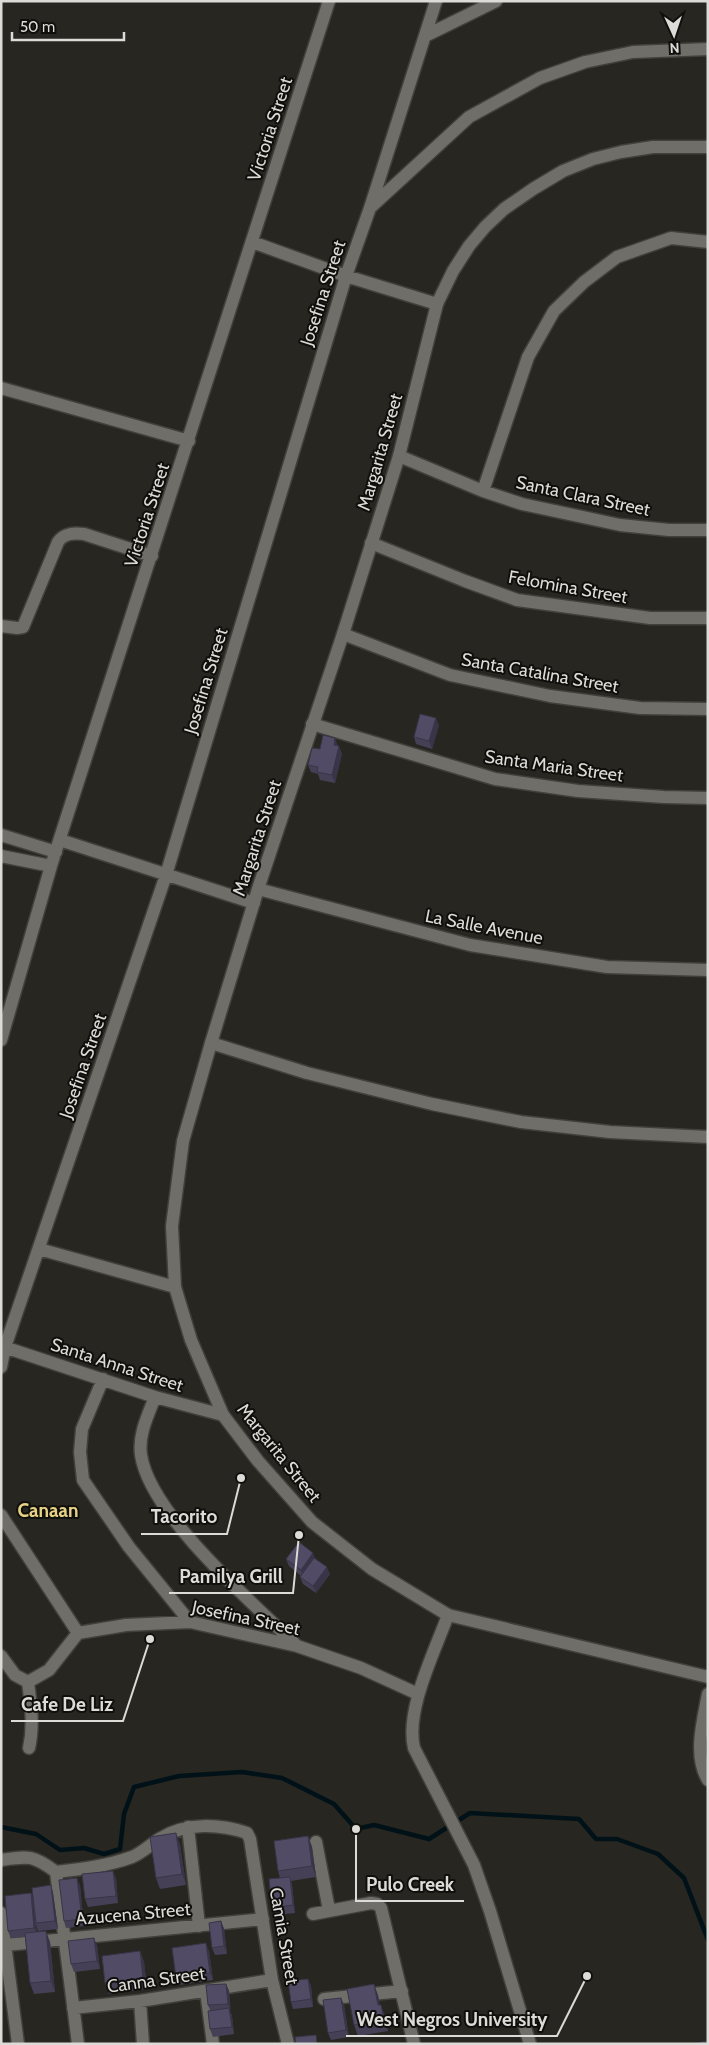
<svg xmlns="http://www.w3.org/2000/svg" width="709" height="2045" font-family="Cabin,sans-serif">
<rect width="100%" height="100%" fill="#272620"/>
<g fill="none" stroke-linecap="round" stroke-linejoin="round">
<path stroke="#001218" stroke-width="4.5" d="M 1,1827 L 36,1834 L 60,1850 L 84,1848 L 104,1854 L 120,1849 L 124,1814 L 134,1787 L 179,1776 L 242,1772 L 282,1778 L 334,1804 L 356,1829 L 374,1825 L 429,1839 L 470,1813 L 579,1819 L 596,1839 L 617,1839 L 658,1854 L 684,1878 L 708,1940"/>
<defs>
<path id="street" d="M 425,36 L 496,1
M 372,206 L 469,117 L 540,78 L 585,62 L 633,52 L 708,49
M 252,242 L 346,276 L 437,304
M 1,388 L 189,441
M 399,456 L 483,491 L 522,504 L 620,525 L 669,530 L 708,530
M 483,491 L 528,357 L 554,311 L 584,282 L 617,257 L 671,238 L 708,242
M 371,543 L 465,581 L 517,600 L 650,618 L 708,618
M 1,626 L 17,628 L 23,627 L 58,542 C 64,533 74,533 84,534 L 152,556
M 343,634 L 450,675 L 550,696 L 640,708 L 708,709
M 312,724 L 495,779 L 578,791 L 664,797 L 708,798
M 1,835 L 56,852
M 60,840 L 254,903
M 1,856 L 51,866
M 1,1040 L 51,866 L 329,1
M 211,1043 L 307,1073 L 432,1104 L 521,1122 L 610,1132 L 708,1137
M 39,1249 L 175,1287
M 1,1346 L 155,1397 L 223,1415
M 1,1367 L 5,1347 L 166,875 L 346,276 L 370,208 L 436,1
M 103,1379 L 82,1429 L 80,1452 L 83,1480 L 129,1547 L 190,1622
M 155,1397 C 148,1415 138,1435 141,1455 C 150,1515 253,1603 296,1645
M 1,1515 L 78,1633
M 448,1615 L 708,1677
M 1,1656 L 15,1675 L 28,1682
M 28,1682 L 49,1670 L 78,1633 L 126,1625 L 190,1622 L 297,1646 L 361,1668 L 418,1694
M 28,1682 C 31,1705 34,1726 29,1748
M 708,1694 C 703,1720 693,1756 708,1780
M 188,1827 L 199,1926
M 316,1842 L 329,1910
M 1,1860 C 29,1856 33,1855 56,1872 C 82,1869 107,1866 132,1857 C 142,1853 151,1844 161,1838 C 186,1822 220,1824 247,1833 L 250,1839 L 272,1980 L 288,2044
M 56,1872 L 78,2044
M 1,1913 L 18,2044
M 313,1914 L 371,1903 L 377,1904 L 381,1908 L 414,2044
M 6,1945 L 263,1919
M 206,1991 L 213,2044
M 324,1999 L 402,1991
M 140,2001 L 143,2044
M 73,2008 L 140,2001 L 272,1980"/>
<path id="secondary" d="M 258,889 L 470,945 L 607,967 L 708,970
M 530,2044 L 490,1911 L 474,1865 L 414,1748 C 405,1710 435,1651 448,1615 L 372,1569 L 312,1522 L 258,1461 L 223,1415 L 191,1340 L 175,1287 L 172,1226 L 183,1141 L 211,1043 L 258,889 L 343,634 L 399,456 L 437,304 L 453,271 L 469,246 L 485,227 L 504,209 L 533,189 L 563,171 L 593,159 L 621,152 L 653,147 L 708,147"/>
</defs>
<use href="#street" stroke="#41403b" stroke-width="15"/>
<use href="#secondary" stroke="#41403b" stroke-width="15"/>
<use href="#street" stroke="#6f6e68" stroke-width="12"/>
<use href="#secondary" stroke="#6f6e68" stroke-width="12"/>
</g>
<path fill="#464057" d="M 439,725 L 432,749 L 416,744 L 414,737 Z
M 338,746 L 342,754 L 335,783 L 320,780 L 318,774 L 311,772 L 308,765 L 320,749 Z
M 315,1558 L 330,1574 L 316,1593 L 303,1584 L 300,1577 L 301,1576 L 289,1566 L 286,1559 Z
M 308,1836 L 312,1847 L 316,1877 L 291,1881 L 292,1884 L 295,1913 L 275,1915 L 272,1908 L 280,1878 L 278,1871 Z
M 180,1844 L 186,1885 L 160,1889 L 156,1878 Z
M 116,1878 L 118,1903 L 88,1907 L 85,1899 Z
M 80,1885 L 84,1926 L 66,1928 L 64,1921 Z
M 31,1893 L 33,1899 L 53,1893 L 58,1929 L 38,1931 L 36,1924 L 37,1932 L 50,1942 L 55,1992 L 34,1994 L 30,1983 L 25,1937 L 11,1938 L 8,1931 Z
M 221,1921 L 224,1929 L 227,1954 L 215,1955 L 212,1948 Z
M 97,1945 L 100,1969 L 74,1972 L 71,1964 Z
M 140,1951 L 144,1962 L 147,1989 L 109,1994 L 105,1983 Z
M 209,1951 L 213,1980 L 179,1985 L 176,1977 Z
M 308,1979 L 311,1986 L 313,2007 L 293,2009 L 291,2002 Z
M 226,1984 L 229,1991 L 230,2011 L 232,2016 L 234,2034 L 213,2037 L 210,2029 L 210,2010 L 208,2005 Z
M 378,1995 L 379,2005 L 385,2016 L 388,2031 L 358,2036 L 354,2025 Z
M 341,1998 L 344,2005 L 349,2037 L 331,2040 L 328,2033 Z"/>
<path fill="#393447" d="M 436,718 L 439,725 L 432,749 L 429,741 Z
M 335,738 L 338,746 L 336,753 L 334,745 Z
M 339,746 L 342,754 L 335,783 L 332,775 Z
M 313,1553 L 316,1561 L 303,1577 L 301,1570 Z
M 327,1567 L 330,1574 L 316,1593 L 313,1586 Z
M 176,1833 L 180,1844 L 186,1885 L 182,1874 Z
M 308,1836 L 312,1847 L 316,1877 L 312,1866 Z
M 113,1871 L 116,1878 L 118,1903 L 116,1896 Z
M 290,1877 L 292,1884 L 295,1913 L 293,1905 Z
M 77,1878 L 80,1885 L 84,1926 L 82,1919 Z
M 51,1885 L 53,1893 L 58,1929 L 55,1921 Z
M 31,1893 L 33,1900 L 37,1935 L 34,1928 Z
M 221,1921 L 224,1929 L 227,1954 L 224,1946 Z
M 46,1931 L 50,1942 L 55,1992 L 51,1981 Z
M 94,1938 L 97,1945 L 100,1969 L 97,1961 Z
M 206,1943 L 209,1951 L 213,1980 L 210,1973 Z
M 140,1951 L 144,1962 L 147,1989 L 143,1978 Z
M 308,1979 L 311,1986 L 313,2007 L 311,1999 Z
M 226,1984 L 229,1991 L 231,2011 L 228,2004 Z
M 374,1984 L 378,1995 L 382,2016 L 378,2005 Z
M 341,1998 L 344,2005 L 349,2037 L 346,2030 Z
M 381,2005 L 385,2016 L 388,2031 L 384,2020 Z
M 229,2008 L 232,2016 L 234,2034 L 232,2027 Z"/>
<path fill="#514b65" stroke="#393447" d="M 420,714 L 436,718 L 429,741 L 414,737 Z
M 323,735 L 335,738 L 334,745 L 339,746 L 332,775 L 317,772 L 318,767 L 308,765 L 312,748 L 320,749 Z
M 299,1542 L 313,1553 L 301,1570 L 286,1559 Z
M 314,1558 L 327,1567 L 313,1586 L 300,1577 Z
M 176,1833 L 182,1874 L 156,1878 L 150,1837 Z
M 308,1836 L 312,1866 L 278,1871 L 274,1841 Z
M 113,1871 L 116,1896 L 85,1899 L 82,1874 Z
M 290,1877 L 293,1905 L 272,1908 L 269,1879 Z
M 77,1878 L 82,1919 L 64,1921 L 59,1880 Z
M 51,1885 L 55,1921 L 36,1923 L 32,1888 Z
M 31,1893 L 34,1928 L 8,1931 L 5,1896 Z
M 221,1921 L 224,1946 L 212,1948 L 209,1923 Z
M 46,1931 L 51,1981 L 30,1983 L 25,1933 Z
M 94,1938 L 97,1961 L 71,1964 L 68,1941 Z
M 206,1943 L 210,1973 L 176,1977 L 172,1948 Z
M 140,1951 L 143,1978 L 105,1983 L 102,1956 Z
M 308,1979 L 311,1999 L 291,2002 L 288,1981 Z
M 226,1984 L 228,2004 L 208,2005 L 206,1985 Z
M 374,1984 L 378,2005 L 381,2005 L 384,2020 L 354,2025 L 347,1989 Z
M 341,1998 L 346,2030 L 328,2033 L 323,2000 Z
M 229,2008 L 232,2027 L 210,2029 L 208,2011 Z
M 316,2035 L 317,2044 L 296,2044 L 295,2037 Z
M 706,2041 L 706,2044 L 694,2044 Z"/>
<g text-anchor="middle" stroke-width="4" stroke-linejoin="round" paint-order="stroke">
<g font-size="18" fill="#dcdbd7" stroke="#0f0f0c">
<text transform="translate(270 129) rotate(-72)" y="6">Victoria Street</text>
<text transform="translate(323 293) rotate(-72)" y="6">Josefina Street</text>
<text transform="translate(380 452) rotate(-74)" y="6">Margarita Street</text>
<text transform="translate(583 496) rotate(12)" y="6">Santa Clara Street</text>
<text transform="translate(147 515) rotate(-72)" y="6">Victoria Street</text>
<text transform="translate(568 587) rotate(10)" y="6">Felomina Street</text>
<text transform="translate(540 673) rotate(10)" y="6">Santa Catalina Street</text>
<text transform="translate(206 681) rotate(-73)" y="6">Josefina Street</text>
<text transform="translate(554 766) rotate(8)" y="6">Santa Maria Street</text>
<text transform="translate(257 838) rotate(-72)" y="6">Margarita Street</text>
<text transform="translate(484 927) rotate(11)" y="6">La Salle Avenue</text>
<text transform="translate(83 1066) rotate(-71)" y="6">Josefina Street</text>
<text transform="translate(117 1365) rotate(18)" y="6">Santa Anna Street</text>
<text transform="translate(279 1453) rotate(51)" y="6">Margarita Street</text>
<text transform="translate(246 1618) rotate(12)" y="6">Josefina Street</text>
<text transform="translate(133 1914) rotate(-5)" y="6">Azucena Street</text>
<text transform="translate(284 1936) rotate(80)" y="6">Camia Street</text>
<text transform="translate(156 1980) rotate(-8)" y="6">Canna Street</text>
</g>
<g font-size="19" font-weight="bold" fill="#e6d184" stroke="#0f0f0c">
<text x="48" y="1517">Canaan</text>
</g>
</g>
<path fill="none" stroke="#dcdbd7" stroke-width="2" d="M241 1478L227 1534H141M299 1535L293 1593H169M150 1639L123 1721H11M356 1829L356 1901H464M587 1976L557 2036H346"/>
<g fill="#dcdbd7" stroke="#0f0f0c" stroke-width="2">
<circle cx="241" cy="1478" r="5"/>
<circle cx="299" cy="1535" r="5"/>
<circle cx="150" cy="1639" r="5"/>
<circle cx="356" cy="1829" r="5"/>
<circle cx="587" cy="1976" r="5"/>
</g>
<g font-size="19" text-anchor="middle" font-weight="bold" fill="#dcdbd7" stroke="#0f0f0c" stroke-width="4" stroke-linejoin="round" paint-order="stroke">
<text x="184" y="1523">Tacorito</text>
<text x="231" y="1583">Pamilya Grill</text>
<text x="67" y="1711">Cafe De Liz</text>
<text x="410" y="1891">Pulo Creek</text>
<text x="452" y="2026">West Negros University</text>
</g>
<rect width="709" height="2045" fill="none" stroke="#dcdbd7" stroke-width="5"/>
<g transform="translate(674 35) rotate(177)" stroke="#0f0f0c" stroke-width="4" paint-order="stroke">
<path d="M0-4L9 19L0 12L-9 19Z" fill="#dcdbd7"/>
<text y="-8" font-size="14" font-weight="bold" text-anchor="middle" fill="#dcdbd7">N</text>
</g>
<path d="M12 32v8h112v-8" fill="none" stroke="#dcdbd7" stroke-width="2.5"/>
<text x="20" y="32" font-size="15" fill="#dcdbd7" stroke="#0f0f0c" stroke-width="4" paint-order="stroke">50 m</text>
</svg>
